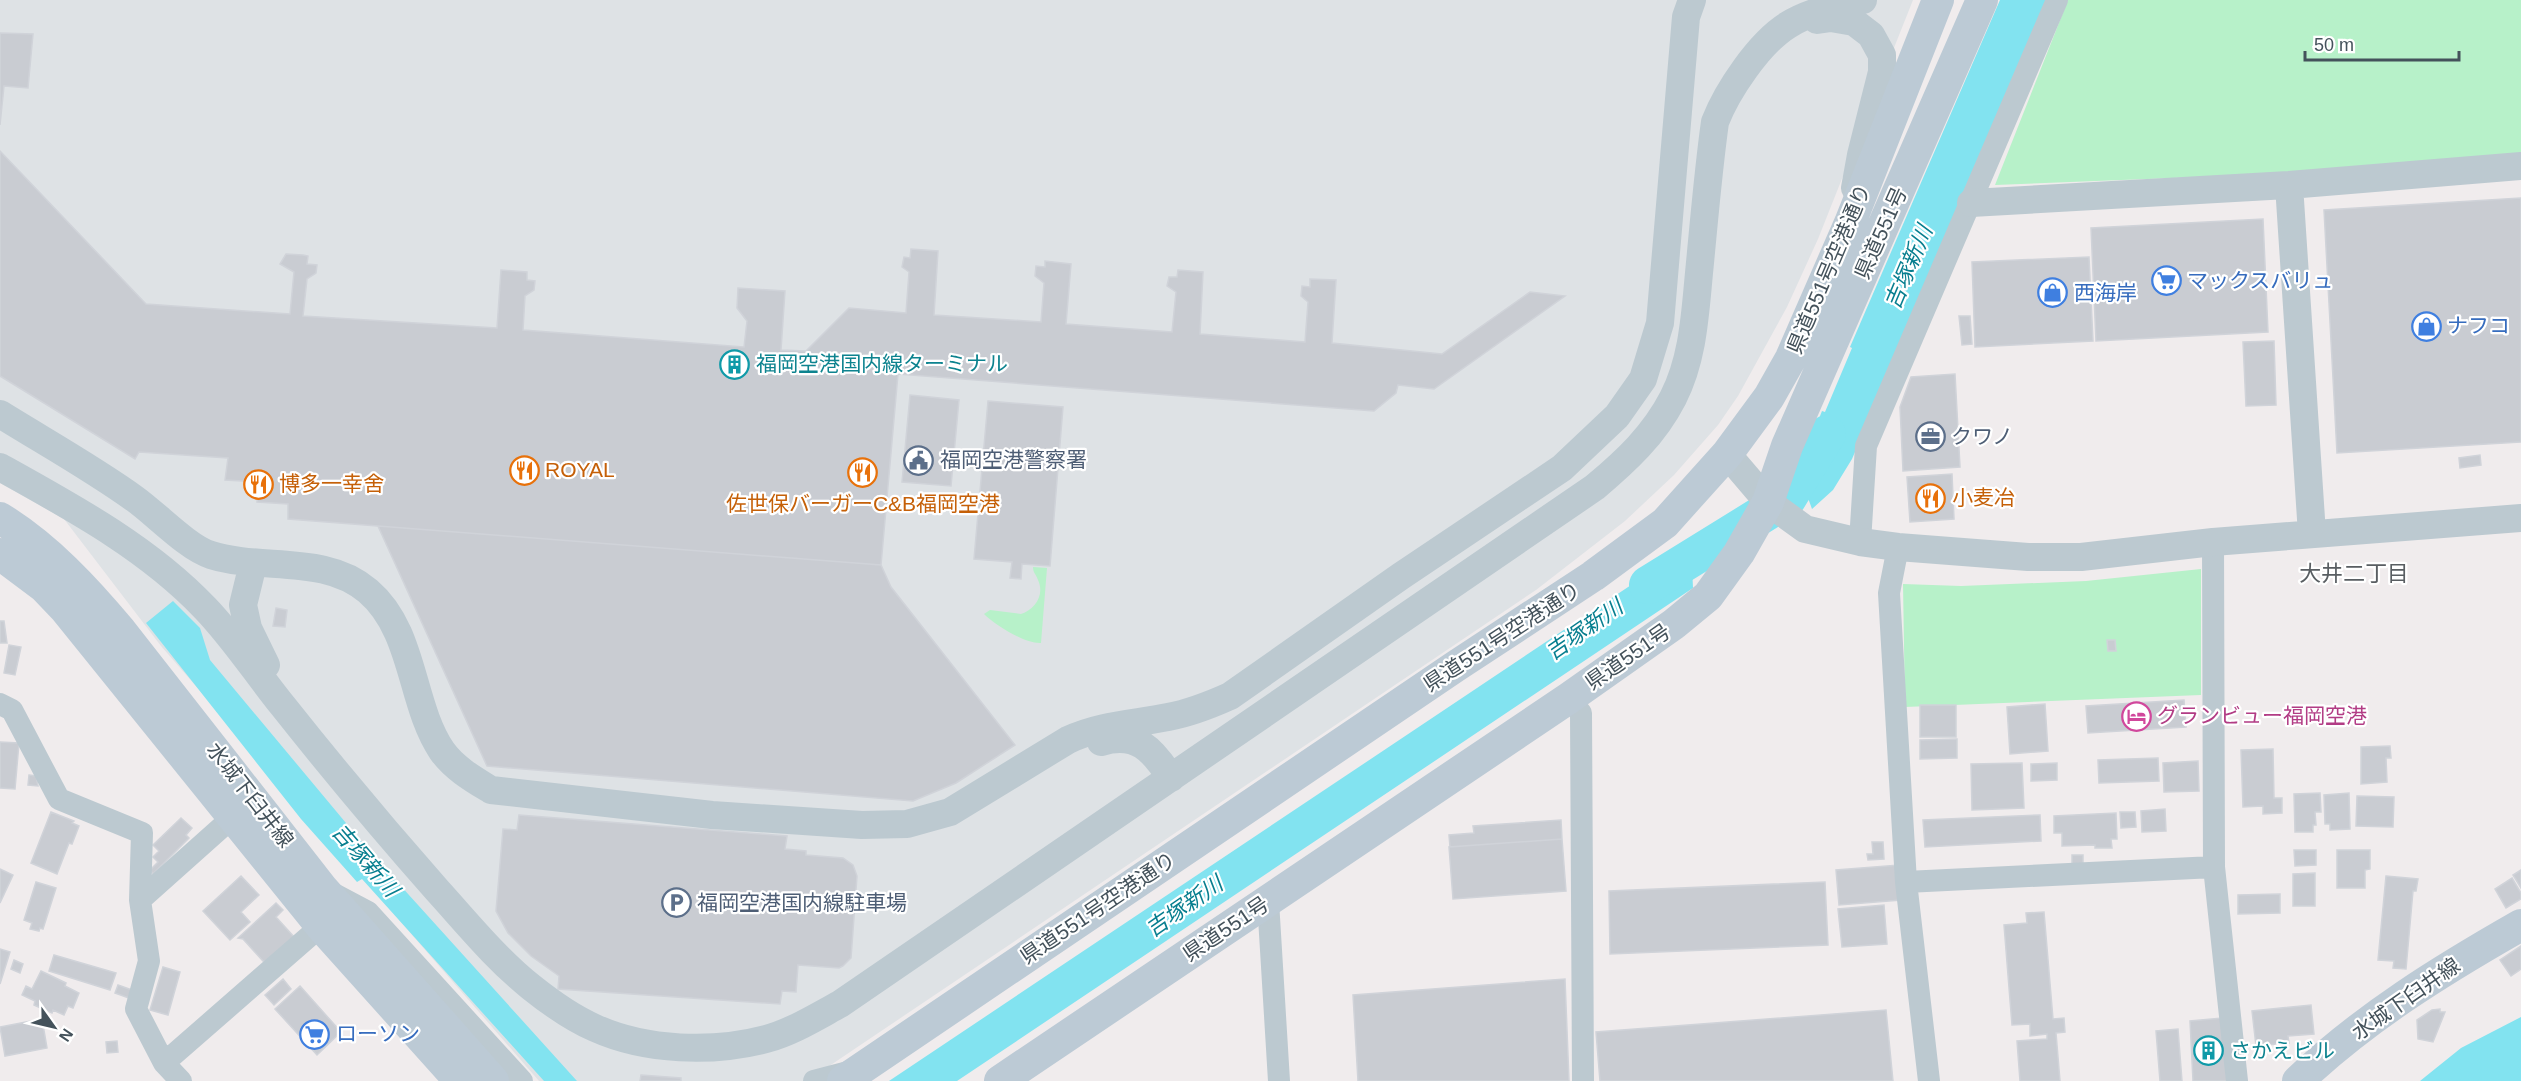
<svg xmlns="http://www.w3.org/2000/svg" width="2521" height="1081" font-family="Helvetica,'Noto Sans JP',sans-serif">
<rect width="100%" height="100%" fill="#f0eced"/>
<path fill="#dee2e5" d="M 0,0 L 1913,0 L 1818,239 L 1787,307 L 1738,396 L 1718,425 L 1674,475 L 1625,521 L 1536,590 L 807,1081 L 539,1081 L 161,646 L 64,519 L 0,483 Z"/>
<path fill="#b7f1c9" d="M 2068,0 L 2521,0 L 2521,154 L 2300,173 L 1995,185 Z
M 1033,567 L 1047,568 L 1041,643 C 1025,644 995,625 984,614 L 990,610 L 1021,614 C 1035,609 1045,595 1038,580 C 1036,574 1033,573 1033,567 Z
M 2201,569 L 2201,695 L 1905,707 L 1903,584 L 1961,586 L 2086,581 Z"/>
<path fill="#82e3f0" d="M 2000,0 L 2049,0 L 1852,459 L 1833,490 L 1812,509 L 1795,462 C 1811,455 1816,424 1822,411 L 1825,412 L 1852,348 L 1850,347 Z
M 1691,545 L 1693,588 L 957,1081 L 889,1081 Z
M 173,601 L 200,628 L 210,660 L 371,853 L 577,1081 L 544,1081 L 362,879 L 357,882 L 301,819 L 146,623 Z
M 2521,1017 L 2521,1081 L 2420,1081 L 2461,1048 Z"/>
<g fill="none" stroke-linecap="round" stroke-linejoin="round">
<path stroke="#82e3f0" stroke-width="38" d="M 1648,585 L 1787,499 L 1827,434"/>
</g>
<path fill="#c9ccd2" stroke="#d0d3d9" stroke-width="1.5" d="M 0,33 L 33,34 L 28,88 L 4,86 L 0,125 Z
M 0,151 L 146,304 L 290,314 L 294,272 L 280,264 L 286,254 L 303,255 L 308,256 L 307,264 L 317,265 L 316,273 L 307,279 L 303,316 L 497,328 L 501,270 L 527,272 L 527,280 L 535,281 L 534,290 L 525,296 L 523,330 L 744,347 L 747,321 L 737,308 L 738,288 L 785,291 L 781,350 L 806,351 L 849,308 L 906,313 L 909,272 L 902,267 L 904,257 L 910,258 L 911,249 L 938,251 L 934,315 L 1041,322 L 1044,283 L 1035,276 L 1036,266 L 1045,267 L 1045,261 L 1071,264 L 1066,324 L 1172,332 L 1176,292 L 1167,286 L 1169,277 L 1177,277 L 1178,270 L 1203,272 L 1200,334 L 1305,342 L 1308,302 L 1301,296 L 1302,286 L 1310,287 L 1310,279 L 1336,280 L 1332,343 L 1442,354 L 1530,292 L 1565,296 L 1434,389 L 1398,385 L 1396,393 L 1374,411 L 898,374 L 881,565 L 288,519 L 288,504 L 257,502 L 259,482 L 225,480 L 228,458 L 139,452 L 135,459 L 0,376 Z
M 2521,198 L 2521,442 L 2337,453 L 2324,210 Z
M 2263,219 L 2268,332 L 2096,341 L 2091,228 Z
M 2089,257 L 2093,341 L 1975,347 L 1972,262 Z
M 1959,316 L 1970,316 L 1972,344 L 1962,345 Z
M 2274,341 L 2276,405 L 2246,406 L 2243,342 Z
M 1955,374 L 1960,467 L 1903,471 L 1900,407 L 1911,377 Z
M 910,395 L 959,400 L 951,486 L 902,482 Z
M 988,401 L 1063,407 L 1050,566 L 1022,564 L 1021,579 L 1010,578 L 1012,562 L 974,559 Z
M 2480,455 L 2481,465 L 2460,468 L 2459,458 Z
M 1952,474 L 1954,519 L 1910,522 L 1907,477 Z
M 378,526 L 881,565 L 891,587 L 1015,745 L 956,783 L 913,801 L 487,766 Z
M 276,608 L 287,610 L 285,627 L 273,626 Z
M 0,621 L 4,621 L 7,643 L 0,643 Z
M 2107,640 L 2115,640 L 2116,651 L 2108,651 Z
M 9,645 L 21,647 L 15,675 L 4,673 Z
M 2184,700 L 2186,727 L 2088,733 L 2086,706 Z
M 2045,704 L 2048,751 L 2010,754 L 2007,707 Z
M 1920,705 L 1956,705 L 1956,737 L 1920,737 Z
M 1957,739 L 1957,758 L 1920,759 L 1920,740 Z
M 0,742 L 19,743 L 15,789 L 0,788 Z
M 2390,746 L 2391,758 L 2386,758 L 2387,782 L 2361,784 L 2361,747 Z
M 2273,749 L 2274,798 L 2282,798 L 2282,813 L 2263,814 L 2263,806 L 2243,807 L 2241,750 Z
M 2158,758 L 2159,781 L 2099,783 L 2098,760 Z
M 2198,761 L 2199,791 L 2164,792 L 2163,763 Z
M 2022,763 L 2024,808 L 1972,810 L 1971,764 Z
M 2057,763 L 2057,780 L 2031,781 L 2031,764 Z
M 29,775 L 36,776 L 38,786 L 28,785 Z
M 2320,793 L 2321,812 L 2315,812 L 2316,825 L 2313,825 L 2313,832 L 2295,832 L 2294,794 Z
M 2349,793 L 2350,829 L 2330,830 L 2330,824 L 2325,824 L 2324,795 Z
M 2357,796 L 2394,797 L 2393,827 L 2356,826 Z
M 2165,809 L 2166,831 L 2142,832 L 2141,811 Z
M 51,812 L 74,821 L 72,823 L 79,826 L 72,844 L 69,843 L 57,874 L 31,863 Z
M 2120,812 L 2135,812 L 2136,827 L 2121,828 Z
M 2116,813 L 2117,839 L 2111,839 L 2112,848 L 2095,848 L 2095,845 L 2062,846 L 2062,833 L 2054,833 L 2054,816 Z
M 519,815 L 787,836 L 785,849 L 806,851 L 806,855 L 843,858 L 853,865 L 857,876 L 851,958 L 843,966 L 839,968 L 798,965 L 796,992 L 782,991 L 780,1004 L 558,989 L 559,976 L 531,956 L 508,933 L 496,911 L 503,829 L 517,830 Z
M 2040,815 L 2041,841 L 1925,847 L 1923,820 Z
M 181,818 L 192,828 L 186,835 L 189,838 L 153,874 L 150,870 L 158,862 L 153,857 L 159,851 L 153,845 Z
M 1561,820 L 1562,839 L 1450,847 L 1449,835 L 1474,833 L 1473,826 Z
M 1562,839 L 1566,891 L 1453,899 L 1449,847 Z
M 1872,842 L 1883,842 L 1884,859 L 1868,860 L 1867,854 L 1873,854 Z
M 2294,850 L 2316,850 L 2316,865 L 2295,866 Z
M 2337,850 L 2370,850 L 2370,869 L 2365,870 L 2365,888 L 2337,888 Z
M 2072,855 L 2083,855 L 2083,864 L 2072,864 Z
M 1899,865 L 1901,900 L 1839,905 L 1836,870 Z
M 0,869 L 13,875 L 0,903 Z
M 2521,870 L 2521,888 L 2513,875 Z
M 2315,873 L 2315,906 L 2293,906 L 2293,874 Z
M 241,876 L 259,895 L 241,912 L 250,922 L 230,940 L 203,911 Z
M 2386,876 L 2418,879 L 2416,891 L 2413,891 L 2406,969 L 2393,968 L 2394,961 L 2378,960 Z
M 2512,878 L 2521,893 L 2521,899 L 2506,908 L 2495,889 Z
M 36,882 L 56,888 L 43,929 L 40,928 L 39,931 L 30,929 L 32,923 L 24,920 Z
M 1825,882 L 1828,945 L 1610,954 L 1609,891 Z
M 2280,894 L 2280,913 L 2238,914 L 2238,895 Z
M 276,903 L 283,910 L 276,917 L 295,938 L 269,962 L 263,961 L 243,939 L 238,938 Z
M 1884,905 L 1887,944 L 1842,947 L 1838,909 Z
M 2044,912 L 2053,1019 L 2064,1018 L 2065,1032 L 2056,1033 L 2060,1081 L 2020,1081 L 2017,1041 L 2047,1039 L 2047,1034 L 2030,1036 L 2030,1024 L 2012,1025 L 2004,925 L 2027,923 L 2026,913 Z
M 2521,946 L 2521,969 L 2511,976 L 2500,960 Z
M 0,949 L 10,952 L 0,984 Z
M 54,955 L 116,973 L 110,990 L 49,971 Z
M 14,960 L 23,964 L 20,973 L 11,969 Z
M 163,967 L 180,972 L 168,1015 L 150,1010 Z
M 41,971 L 66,983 L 65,986 L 79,993 L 73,1008 L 68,1006 L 64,1015 L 53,1010 L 52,1013 L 34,1005 L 35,1001 L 22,995 L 26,986 L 32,989 Z
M 283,979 L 291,989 L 274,1005 L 265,995 Z
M 1565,979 L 1569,1081 L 1358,1081 L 1353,995 Z
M 118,985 L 132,990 L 129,998 L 115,993 Z
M 300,986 L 341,1032 L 317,1055 L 275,1009 Z
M 2311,1005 L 2314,1034 L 2288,1036 L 2289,1043 L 2256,1046 L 2252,1011 Z
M 2440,1009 L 2440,1012 L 2445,1012 L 2433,1042 L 2418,1039 L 2417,1020 L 2432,1010 Z
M 1886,1010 L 1893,1081 L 1600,1081 L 1596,1032 Z
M 2222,1018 L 2229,1081 L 2193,1081 L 2190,1021 Z
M 42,1019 L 47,1048 L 5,1056 L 0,1027 Z
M 2178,1029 L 2182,1081 L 2160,1081 L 2156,1031 Z
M 117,1041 L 118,1052 L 107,1053 L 106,1042 Z
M 641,1075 L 681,1078 L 681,1081 L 640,1081 Z"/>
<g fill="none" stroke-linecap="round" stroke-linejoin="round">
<path stroke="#bcc9d0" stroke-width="22" d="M 1860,542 L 1866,446 L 2057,0
M 2213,542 L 2214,867 L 2237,1081
M 1898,547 L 1889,593 L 1906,882 L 1929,1081
M 1569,698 L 1581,713 L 1583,1081
M 0,704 L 12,710 L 59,799 L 142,833 L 140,900 L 149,961 L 136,1009 L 164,1063 L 181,1081
M 1906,882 L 2214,867
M 334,894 L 368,912 L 522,1081
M 140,900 L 233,817
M 1268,901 L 1279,1081
M 164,1063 L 321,926
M 814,1081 L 856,1070"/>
<path stroke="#bcc9d0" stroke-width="28" d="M 1817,20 L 1831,18 L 1854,22 L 1871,35 L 1882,55 L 1882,72 L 1861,155 L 1855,188
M 2289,185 L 2312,534
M 1971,203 L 2289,185 L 2521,166
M 0,414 C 45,442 92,468 135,499 C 156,514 188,548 211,555 C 262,571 325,554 368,591 C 415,631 410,704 442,751 C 454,768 473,779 491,790 L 712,815 L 862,825 L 907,824 L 950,812 L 1068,740 C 1100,725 1133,724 1168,717 C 1190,713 1210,705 1230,696 L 1401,576 L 1562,468 L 1617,416 L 1643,379 L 1660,323 L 1686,17 L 1692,0
M 1727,454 L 1768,502 L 1805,529 L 1860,542 L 1898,547 L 2028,557 L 2081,557 L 2213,542 L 2521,518
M 0,467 C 72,507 148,548 205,608 C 234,638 257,674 283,706 C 333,769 384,830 437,890 C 467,923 496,959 531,987 C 551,1003 572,1018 595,1028 C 646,1051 713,1053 766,1039 C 792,1032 816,1017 840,1004 L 1595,487 C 1626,461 1654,435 1673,398 C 1693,359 1695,315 1699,273 C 1704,222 1708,172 1715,122 C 1727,91 1759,43 1788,25 C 1810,11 1839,6 1863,0
M 253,564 L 243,605 L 248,628 L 266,665
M 1101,742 C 1137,731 1153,750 1171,778"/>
<path stroke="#bccad5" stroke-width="32" d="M 0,518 C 47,547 86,589 121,631 L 322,888 L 493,1081
M 0,554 L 44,587 L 65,609 L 321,926 L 460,1081
M 843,1081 L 1456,666 L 1593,576 L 1665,523 L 1727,454 L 1769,397 L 1791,358 L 1850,223 L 1938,0
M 1000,1081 L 1569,698 L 1674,624 L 1708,596 L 1739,553 L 1768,502 L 1787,446 L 1982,0
M 2298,1081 C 2364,1018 2442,970 2521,925"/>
</g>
<defs>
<symbol id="supermarket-ring" viewBox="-11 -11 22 22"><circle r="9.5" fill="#fff" stroke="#3f7fe0" stroke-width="1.5"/><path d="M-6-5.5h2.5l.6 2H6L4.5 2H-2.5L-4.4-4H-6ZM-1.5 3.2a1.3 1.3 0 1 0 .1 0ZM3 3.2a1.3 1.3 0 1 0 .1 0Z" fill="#3f7fe0"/></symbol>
<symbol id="shop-ring" viewBox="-11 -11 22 22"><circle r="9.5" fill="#fff" stroke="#3f7fe0" stroke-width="1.5"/><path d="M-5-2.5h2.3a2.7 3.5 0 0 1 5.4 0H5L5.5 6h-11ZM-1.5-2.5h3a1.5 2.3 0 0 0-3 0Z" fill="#3f7fe0"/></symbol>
<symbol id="building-ring" viewBox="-11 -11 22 22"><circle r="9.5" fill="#fff" stroke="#0f9aa8" stroke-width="1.5"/><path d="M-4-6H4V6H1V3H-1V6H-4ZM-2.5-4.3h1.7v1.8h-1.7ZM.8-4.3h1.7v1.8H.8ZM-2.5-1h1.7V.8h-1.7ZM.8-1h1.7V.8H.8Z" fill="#0f9aa8"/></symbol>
<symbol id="office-ring" viewBox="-11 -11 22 22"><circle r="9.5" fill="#fff" stroke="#5c6f8a" stroke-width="1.5"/><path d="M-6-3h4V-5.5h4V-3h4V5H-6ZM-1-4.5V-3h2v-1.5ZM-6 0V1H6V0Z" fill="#5c6f8a"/></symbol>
<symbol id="civic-ring" viewBox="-11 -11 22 22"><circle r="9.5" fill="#fff" stroke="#5c6f8a" stroke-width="1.5"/><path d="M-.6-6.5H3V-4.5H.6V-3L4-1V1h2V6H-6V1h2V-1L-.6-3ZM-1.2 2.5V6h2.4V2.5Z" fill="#5c6f8a"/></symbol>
<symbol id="restaurant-ring" viewBox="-11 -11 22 22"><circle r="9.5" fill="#fff" stroke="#e8710a" stroke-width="1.5"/><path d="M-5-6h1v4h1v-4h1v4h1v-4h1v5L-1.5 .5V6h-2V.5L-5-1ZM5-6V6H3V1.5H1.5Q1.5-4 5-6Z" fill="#e8710a"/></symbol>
<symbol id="hotel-ring" viewBox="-11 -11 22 22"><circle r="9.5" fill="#fff" stroke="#d1479c" stroke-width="1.5"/><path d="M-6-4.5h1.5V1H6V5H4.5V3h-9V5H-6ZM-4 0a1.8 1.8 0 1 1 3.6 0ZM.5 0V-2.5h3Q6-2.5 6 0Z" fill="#d1479c"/></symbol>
<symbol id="parking-ring" viewBox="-11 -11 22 22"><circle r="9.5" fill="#fff" stroke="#5c6f8a" stroke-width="1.5"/><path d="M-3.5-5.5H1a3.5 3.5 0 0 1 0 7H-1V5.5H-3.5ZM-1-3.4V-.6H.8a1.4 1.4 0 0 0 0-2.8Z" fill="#5c6f8a"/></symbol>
</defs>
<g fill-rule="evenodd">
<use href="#supermarket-ring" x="2150" y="264" width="33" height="33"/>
<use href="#shop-ring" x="2036" y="276" width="33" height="33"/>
<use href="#shop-ring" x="2410" y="310" width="33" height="33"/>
<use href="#building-ring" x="718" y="348" width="33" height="33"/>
<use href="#office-ring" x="1914" y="420" width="33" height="33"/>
<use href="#civic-ring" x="902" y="444" width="33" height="33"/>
<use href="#restaurant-ring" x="508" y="454" width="33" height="33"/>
<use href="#restaurant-ring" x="846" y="456" width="33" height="33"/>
<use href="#restaurant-ring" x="242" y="468" width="33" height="33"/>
<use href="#restaurant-ring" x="1914" y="482" width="33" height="33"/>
<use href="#hotel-ring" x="2120" y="700" width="33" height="33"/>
<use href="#parking-ring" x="660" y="886" width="33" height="33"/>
<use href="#supermarket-ring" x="298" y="1018" width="33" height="33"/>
<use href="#building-ring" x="2192" y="1034" width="33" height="33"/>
</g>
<g text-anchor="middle" stroke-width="4.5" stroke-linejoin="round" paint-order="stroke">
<g font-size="21" fill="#44525b" stroke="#fff">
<text transform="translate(1881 233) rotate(-66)" y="7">県道551号</text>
<text transform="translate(1829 269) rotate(-67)" y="7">県道551号空港通り</text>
<text transform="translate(1502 637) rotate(-33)" y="7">県道551号空港通り</text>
<text transform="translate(1628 657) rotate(-35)" y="7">県道551号</text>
<text transform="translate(250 795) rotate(52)" y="7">水城下臼井線</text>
<text transform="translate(1098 908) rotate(-34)" y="7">県道551号空港通り</text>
<text transform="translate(1226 929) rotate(-34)" y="7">県道551号</text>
<text transform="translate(2406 999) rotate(-35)" y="7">水城下臼井線</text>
</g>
<g font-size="21" fill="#366cbe" stroke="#fff" text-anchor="start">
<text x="2187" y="288">マックスバリュ</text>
<text x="2074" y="300">西海岸</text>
<text x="2447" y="333">ナフコ</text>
<text x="336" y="1041">ローソン</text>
</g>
<g font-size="21" fill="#0d838f" stroke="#fff" text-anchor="start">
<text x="756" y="371">福岡空港国内線ターミナル</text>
<text x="2230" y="1058">さかえビル</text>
</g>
<g font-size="21" fill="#4e5e75" stroke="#fff" text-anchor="start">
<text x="1951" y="444">クワノ</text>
<text x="940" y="467">福岡空港警察署</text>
<text x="697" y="910">福岡空港国内線駐車場</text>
</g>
<g font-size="21" fill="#c56008" stroke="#fff" text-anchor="start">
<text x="545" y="477">ROYAL</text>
<text x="279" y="491">博多一幸舍</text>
<text x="1952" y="505">小麦冶</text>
<text x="863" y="511" text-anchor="middle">佐世保バーガーC&amp;B福岡空港</text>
</g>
<g font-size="21" fill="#b23c85" stroke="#fff" text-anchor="start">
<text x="2157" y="723">グランビュー福岡空港</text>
</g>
<g font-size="22" font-style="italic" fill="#077e8f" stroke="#fff">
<text transform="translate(1908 267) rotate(-67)" y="8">吉塚新川</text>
<text transform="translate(1584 629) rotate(-35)" y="8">吉塚新川</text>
<text transform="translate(366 860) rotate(49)" y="8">吉塚新川</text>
<text transform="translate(1184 906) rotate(-35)" y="8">吉塚新川</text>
</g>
<g font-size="22" fill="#595e62" stroke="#fff">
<text x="2354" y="581">大井二丁目</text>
</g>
</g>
<g transform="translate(54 1027) rotate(124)" stroke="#ffffff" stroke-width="4.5" paint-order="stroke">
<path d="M0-4.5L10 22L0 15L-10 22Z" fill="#44525b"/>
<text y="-9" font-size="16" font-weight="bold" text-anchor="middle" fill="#44525b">N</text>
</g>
<path d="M2305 51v9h154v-9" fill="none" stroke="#44525b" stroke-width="3"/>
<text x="2314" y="51" font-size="18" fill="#44525b" stroke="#ffffff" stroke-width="4.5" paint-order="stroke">50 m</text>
</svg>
